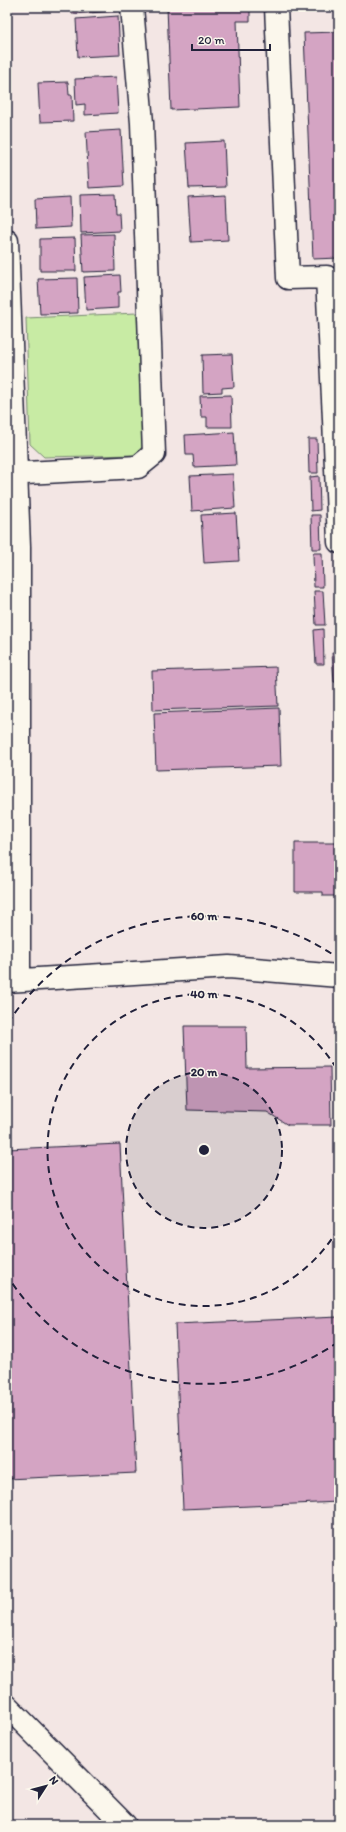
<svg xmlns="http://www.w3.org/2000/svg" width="346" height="1832" font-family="Itim,sans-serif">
<rect width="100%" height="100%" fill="#f3e6e4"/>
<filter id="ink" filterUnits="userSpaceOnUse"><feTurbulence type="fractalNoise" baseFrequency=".025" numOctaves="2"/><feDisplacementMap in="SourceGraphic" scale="8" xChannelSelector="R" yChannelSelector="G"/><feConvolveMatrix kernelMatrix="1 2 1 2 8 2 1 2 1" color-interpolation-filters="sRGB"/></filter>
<g filter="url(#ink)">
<path fill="#c8eba4" stroke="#758670" d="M 137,313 L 143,446 L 134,455 L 44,457 L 30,444 L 26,318 Z"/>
<path fill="#d4a4c3" stroke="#22223b" d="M 71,7 L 118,7 L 118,11 L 72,14 Z
M 167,7 L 250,7 L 250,21 L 237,21 L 240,107 L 171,110 Z
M 118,16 L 120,55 L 78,57 L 76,19 Z
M 339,32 L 339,258 L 313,259 L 304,33 Z
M 116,77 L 118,113 L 85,115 L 85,104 L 76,105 L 75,79 Z
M 68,82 L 69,95 L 72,95 L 73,121 L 40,122 L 38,83 Z
M 121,130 L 124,186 L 89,188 L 86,132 Z
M 224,141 L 226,187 L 189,188 L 186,143 Z
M 115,194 L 116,213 L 119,213 L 120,231 L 81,233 L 80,195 Z
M 226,195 L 228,240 L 191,242 L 188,197 Z
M 70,197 L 71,227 L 36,229 L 35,199 Z
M 114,234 L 115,271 L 83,272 L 81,235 Z
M 75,238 L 76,271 L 40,271 L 40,239 Z
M 120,275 L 121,292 L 118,292 L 118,308 L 86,310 L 84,277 Z
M 77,278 L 78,313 L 40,314 L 38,279 Z
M 232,354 L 234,387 L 222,388 L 222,392 L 203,393 L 202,355 Z
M 231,395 L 232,427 L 207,427 L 207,417 L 201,417 L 200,396 Z
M 234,432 L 236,465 L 194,467 L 193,455 L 186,455 L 185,435 Z
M 308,439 L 317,439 L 318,473 L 309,473 Z
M 233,474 L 235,508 L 192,511 L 190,476 Z
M 319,476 L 320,510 L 311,511 L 310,477 Z
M 236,513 L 239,561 L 204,563 L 201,515 Z
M 311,515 L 320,515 L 321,549 L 312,549 Z
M 313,553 L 322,553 L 323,587 L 314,587 Z
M 314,591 L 323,591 L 325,625 L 316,625 Z
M 323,629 L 324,664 L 316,664 L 314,630 Z
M 332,653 L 339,653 L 339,682 L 334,682 Z
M 276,667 L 278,706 L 153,710 L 152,671 Z
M 279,708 L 281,766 L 156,770 L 154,713 Z
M 295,843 L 339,843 L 339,896 L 323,896 L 323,892 L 295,892 Z
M 184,1026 L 246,1026 L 247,1068 L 330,1067 L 331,1125 L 288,1125 L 267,1112 L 187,1110 Z
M 120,1144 L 136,1473 L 7,1479 L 7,1149 Z
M 339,1317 L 339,1502 L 183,1509 L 175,1324 Z"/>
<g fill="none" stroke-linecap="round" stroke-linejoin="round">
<defs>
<path id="minor" d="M 276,7 L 288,278 L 327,277 L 334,419 L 339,419
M 7,241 L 19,547 L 19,980
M 334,419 L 339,542
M 7,474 L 138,467 L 154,454 L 142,123 L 132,7
M 7,981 L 229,967 L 339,976"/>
<path id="highway" d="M 7,1706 L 125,1825"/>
</defs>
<use href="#minor" stroke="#22223b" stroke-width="25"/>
<use href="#highway" stroke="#22223b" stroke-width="25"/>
<use href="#minor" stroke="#fbf7ec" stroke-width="22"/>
<use href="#highway" stroke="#fbf7ec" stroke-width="22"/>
</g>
</g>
<circle cx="204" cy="1150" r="78" fill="#22223b" fill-opacity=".12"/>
<g fill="none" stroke="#22223b" stroke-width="2" stroke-dasharray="7 5">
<circle cx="204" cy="1150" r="78"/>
<path d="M338 1229A156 156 0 1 1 338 1071"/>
<path d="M338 1342A234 234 0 0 1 8 1277M8 1023A234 234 0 0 1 338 958"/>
</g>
<circle cx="204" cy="1150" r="6" fill="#22223b" stroke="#fbf7ec" stroke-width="2"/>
<g font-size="12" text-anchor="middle" font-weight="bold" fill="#22223b" stroke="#fbf7ec" stroke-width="3" stroke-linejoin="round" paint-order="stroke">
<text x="204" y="920">60 m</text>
<text x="204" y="998">40 m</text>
<text x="204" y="1076">20 m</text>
</g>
<rect width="346" height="1832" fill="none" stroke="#fbf7ec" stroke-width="24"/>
<rect x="12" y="12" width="322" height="1808" fill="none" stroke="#22223b" stroke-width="1.5" filter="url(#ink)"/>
<g transform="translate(46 1786) rotate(54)" stroke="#fbf7ec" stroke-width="3" paint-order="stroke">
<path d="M0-3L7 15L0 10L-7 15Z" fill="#22223b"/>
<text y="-6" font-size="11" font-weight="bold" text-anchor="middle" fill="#22223b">N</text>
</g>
<path d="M192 44v6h78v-6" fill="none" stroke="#22223b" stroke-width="2"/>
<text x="198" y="44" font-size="12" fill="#22223b" stroke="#fbf7ec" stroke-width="3" paint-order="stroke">20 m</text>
</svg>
